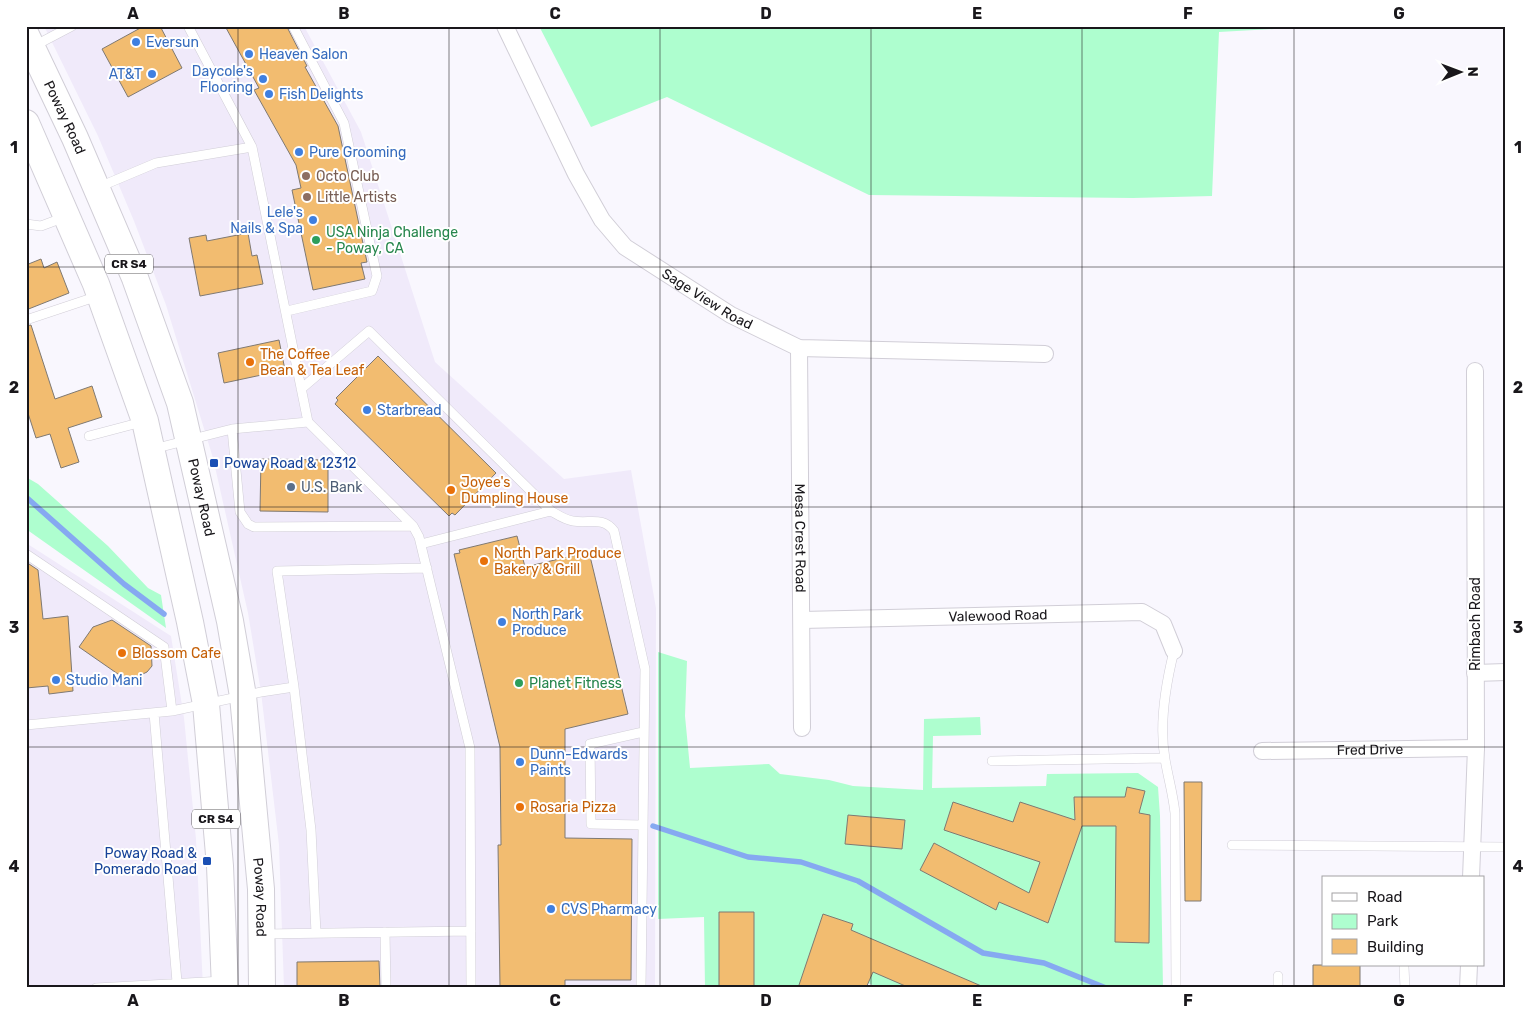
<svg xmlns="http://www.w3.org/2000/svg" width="1532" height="1014" font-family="Rubik,sans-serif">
<rect width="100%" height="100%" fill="#f9f7fe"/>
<path fill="#f0eafa" d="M 44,26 L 304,26 L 361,132 L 435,362 L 564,479 L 631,470 L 656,608 L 655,988 L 284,988 L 279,845 L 261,692 L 248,613 L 213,458 L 166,305 L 134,221 L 98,136 Z
M 26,543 L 171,636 L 184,718 L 196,839 L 203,988 L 26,988 Z"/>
<path fill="#aefecf" d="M 539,26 L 1328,26 L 1219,32 L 1212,196 L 1133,198 L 869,195 L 667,97 L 591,127 Z
M 26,477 L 38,484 L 108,546 L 148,588 L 161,595 L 166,628 L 26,529 Z
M 658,652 L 687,661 L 685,716 L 690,768 L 769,764 L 780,774 L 829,780 L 853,786 L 923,790 L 924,719 L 980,717 L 981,735 L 933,736 L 932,788 L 1046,786 L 1047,774 L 1138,773 L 1158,787 L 1160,816 L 1163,988 L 879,988 L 853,976 L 848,988 L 705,988 L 704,917 L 658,919 Z"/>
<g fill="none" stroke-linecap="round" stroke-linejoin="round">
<path stroke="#86a9f1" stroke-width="5.5" d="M 26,497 L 124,584 L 164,614
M 653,826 L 748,857 L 801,862 L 858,881 L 983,953 L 1044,963 L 1106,988"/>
</g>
<path fill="#f2bc70" stroke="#7f7972" d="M 144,26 L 160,26 L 182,68 L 128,97 L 102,49 Z
M 225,26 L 287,27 L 307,66 L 305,67 L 338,126 L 367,262 L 361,263 L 365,279 L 313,290 L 292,190 L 301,188 L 296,165 L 254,90 L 259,88 Z
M 248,233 L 252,256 L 257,255 L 263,284 L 200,296 L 189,238 L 206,235 L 207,241 Z
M 41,259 L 44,268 L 57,262 L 69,293 L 26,310 L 26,265 Z
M 31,325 L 55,399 L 92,386 L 102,417 L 68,428 L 79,462 L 61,468 L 50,434 L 36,438 L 26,407 L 26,326 Z
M 279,340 L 285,370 L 224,383 L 218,353 Z
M 378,356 L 496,473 L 455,515 L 452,513 L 449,516 L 335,404 L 338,400 L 336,398 Z
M 261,459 L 328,460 L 328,512 L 260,511 Z
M 517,536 L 525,567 L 589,552 L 628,714 L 565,729 L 565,838 L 632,839 L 631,980 L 565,980 L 565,988 L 500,988 L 498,845 L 501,845 L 500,747 L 454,554 L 460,553 L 459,550 Z
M 26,562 L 38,570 L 43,619 L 68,616 L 73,691 L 49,694 L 48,686 L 26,688 Z
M 112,620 L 151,646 L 152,666 L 147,672 L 128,681 L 79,647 L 93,627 Z
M 1184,782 L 1202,782 L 1201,901 L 1185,901 Z
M 1127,787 L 1145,791 L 1139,813 L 1150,815 L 1149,943 L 1115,942 L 1116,826 L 1082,826 L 1048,923 L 999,902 L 996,910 L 920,870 L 934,843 L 1029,893 L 1040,862 L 944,830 L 953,802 L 1013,822 L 1020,802 L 1075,820 L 1074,797 L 1125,797 Z
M 848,815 L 905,820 L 902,849 L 845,844 Z
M 719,912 L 754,912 L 754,988 L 719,988 Z
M 823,914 L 853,924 L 851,930 L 986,988 L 910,988 L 873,972 L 866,988 L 798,988 Z
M 379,961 L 380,988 L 297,988 L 297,962 Z
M 1313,965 L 1360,965 L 1360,988 L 1313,988 Z"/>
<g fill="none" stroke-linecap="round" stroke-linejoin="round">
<defs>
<path id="service" d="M 188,26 L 252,147 L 308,422 L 413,526 L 419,537 L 470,748 L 471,988
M 34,46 L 72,26
M 99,187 L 156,163 L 252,147
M 26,224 L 41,226 L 65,217
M 287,311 L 372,291 L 377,276 L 344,123 L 293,26
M 26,320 L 98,296
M 301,389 L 369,331 L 551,511 C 558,515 565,520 573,521 C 589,524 603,516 614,531 L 645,669 L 641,988
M 232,429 L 240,512 L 248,524 L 254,527 L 413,526
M 89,436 L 142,422
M 153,449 L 232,429 L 308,422
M 421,544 L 551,511
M 26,554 L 164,647 L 172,711
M 1174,651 C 1166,683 1159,725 1165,759 C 1168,777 1173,794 1175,813 L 1176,988
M 154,713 L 177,982
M 26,725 L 172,711 L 261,692 L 294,687
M 992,761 L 1164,758
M 642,825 L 591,824 L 590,744 L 643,732
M 1232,845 L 1506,847
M 385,932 L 386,988
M 316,933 L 311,830 L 294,687 L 277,571 L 427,568
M 264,934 L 471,931
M 1404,967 L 1405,988
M 96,988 L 223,981
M 1278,988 L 1278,976"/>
<g id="minor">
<path id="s1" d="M 505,26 L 576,174 L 602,220 L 625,247 L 731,315 L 799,348 L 1045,354"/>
<path id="s2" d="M 799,348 L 802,728"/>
<path id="s3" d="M 802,620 L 1142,612 L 1163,624 L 1174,651"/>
<path d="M 1475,673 L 1506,672"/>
<path id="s4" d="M 1262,751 L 1476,748"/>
<path d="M 1471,878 L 1476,748 L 1475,371"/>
<path d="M 1468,988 L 1469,965"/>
</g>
<g id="primary">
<path id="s5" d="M 26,35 L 75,138 L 135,278 L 180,403 L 230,621 L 243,696 L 261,889 L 262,988"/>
<path d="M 26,123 L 96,284 L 145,421 L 190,622 L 206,704 L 220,866 L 225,988"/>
</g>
</defs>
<use href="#service" stroke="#d1ced7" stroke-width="10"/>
<use href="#minor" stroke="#d1ced7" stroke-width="18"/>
<use href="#primary" stroke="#d1ced7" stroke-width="28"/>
<use href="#service" stroke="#fff" stroke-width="9"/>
<use href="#minor" stroke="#fff" stroke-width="16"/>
<use href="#primary" stroke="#fff" stroke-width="26"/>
</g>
<path fill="none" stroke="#19171b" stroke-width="1" stroke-opacity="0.55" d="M 238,26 L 238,988M 449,26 L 449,988M 660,26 L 660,988M 871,26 L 871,988M 1082,26 L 1082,988M 1294,26 L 1294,988M 26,267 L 1506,267M 26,507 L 1506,507M 26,747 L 1506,747"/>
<g fill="#3f7fe0" stroke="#fff" stroke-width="2">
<circle cx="136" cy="42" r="5"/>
<circle cx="249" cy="54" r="5"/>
<circle cx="152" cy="74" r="5"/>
<circle cx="263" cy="79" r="5"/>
<circle cx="269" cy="94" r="5"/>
<circle cx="299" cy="152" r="5"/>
<circle cx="313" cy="220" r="5"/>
<circle cx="367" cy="410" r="5"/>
<circle cx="502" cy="622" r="5"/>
<circle cx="56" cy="680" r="5"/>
<circle cx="520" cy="762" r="5"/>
<circle cx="551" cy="909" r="5"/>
</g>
<g fill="#8d6e63" stroke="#fff" stroke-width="2">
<circle cx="306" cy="176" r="5"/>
<circle cx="307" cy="197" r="5"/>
</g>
<g fill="#2e9e5b" stroke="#fff" stroke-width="2">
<circle cx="316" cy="240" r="5"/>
<circle cx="519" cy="683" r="5"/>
</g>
<g fill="#e8710a" stroke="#fff" stroke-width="2">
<circle cx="250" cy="362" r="5"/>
<circle cx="451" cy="490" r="5"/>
<circle cx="484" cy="561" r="5"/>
<circle cx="122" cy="653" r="5"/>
<circle cx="520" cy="807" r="5"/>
</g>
<g fill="#1a4fb4" stroke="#fff" stroke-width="2">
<rect x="209" y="458" width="10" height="10" rx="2.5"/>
<rect x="202" y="856" width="10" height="10" rx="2.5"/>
</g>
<circle fill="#5c6f8a" stroke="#fff" stroke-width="2" cx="291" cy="487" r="5"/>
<g text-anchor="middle" stroke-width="4" stroke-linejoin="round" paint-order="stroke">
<g fill="#fff" stroke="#5e5d5f" stroke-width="1">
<rect x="105" y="254.5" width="48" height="19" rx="4"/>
<rect x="192" y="809.5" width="48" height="19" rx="4"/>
</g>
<g font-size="12" font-weight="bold" fill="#19171b">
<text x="129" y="268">CR S4</text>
<text x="216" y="823">CR S4</text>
</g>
<g font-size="14" fill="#366cbe" stroke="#fff" text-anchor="start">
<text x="146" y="47">Eversun</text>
<text x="259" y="59">Heaven Salon</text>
<text x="253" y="76" text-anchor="end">Daycole's<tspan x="253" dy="16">Flooring</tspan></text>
<text x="142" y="79" text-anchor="end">AT&amp;T</text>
<text x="279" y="99">Fish Delights</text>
<text x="309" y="157">Pure Grooming</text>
<text x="303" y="217" text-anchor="end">Lele's<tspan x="303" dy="16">Nails &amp; Spa</tspan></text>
<text x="377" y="415">Starbread</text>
<text x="512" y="619">North Park<tspan x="512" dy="16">Produce</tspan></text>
<text x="66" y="685">Studio Mani</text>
<text x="530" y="759">Dunn-Edwards<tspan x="530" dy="16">Paints</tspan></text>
<text x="561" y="914">CVS Pharmacy</text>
</g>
<g font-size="14" fill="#19171b" stroke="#fff">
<text dy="5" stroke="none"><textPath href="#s5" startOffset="91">Poway Road</textPath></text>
<text dy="5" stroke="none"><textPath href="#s1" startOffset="350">Sage View Road</textPath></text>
<text dy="5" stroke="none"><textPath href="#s5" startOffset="496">Poway Road</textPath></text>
<text dy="5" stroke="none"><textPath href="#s2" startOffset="190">Mesa Crest Road</textPath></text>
<text dy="5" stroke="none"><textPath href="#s3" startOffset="196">Valewood Road</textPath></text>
<text transform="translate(1475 624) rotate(-90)" y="5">Rimbach Road</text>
<text dy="5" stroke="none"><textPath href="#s4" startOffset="108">Fred Drive</textPath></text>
<text dy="5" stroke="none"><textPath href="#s5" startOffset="901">Poway Road</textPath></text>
</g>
<g font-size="14" fill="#785e54" stroke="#fff" text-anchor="start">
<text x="316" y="181">Octo Club</text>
<text x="317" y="202">Little Artists</text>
</g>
<g font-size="14" fill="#27864d" stroke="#fff" text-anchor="start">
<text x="326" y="237">USA Ninja Challenge<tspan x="326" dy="16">- Poway, CA</tspan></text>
<text x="529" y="688">Planet Fitness</text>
</g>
<g font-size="14" fill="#c56008" stroke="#fff" text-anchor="start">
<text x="260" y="359">The Coffee<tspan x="260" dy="16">Bean &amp; Tea Leaf</tspan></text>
<text x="461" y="487">Joyee's<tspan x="461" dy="16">Dumpling House</tspan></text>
<text x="494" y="558">North Park Produce<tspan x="494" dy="16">Bakery &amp; Grill</tspan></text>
<text x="132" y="658">Blossom Cafe</text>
<text x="530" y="812">Rosaria Pizza</text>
</g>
<g font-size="14" fill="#164399" stroke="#fff" text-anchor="start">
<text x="224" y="468">Poway Road &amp; 12312</text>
<text x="197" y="858" text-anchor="end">Poway Road &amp;<tspan x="197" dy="16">Pomerado Road</tspan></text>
</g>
<g font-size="14" fill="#4e5e75" stroke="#fff" text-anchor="start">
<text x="301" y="492">U.S. Bank</text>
</g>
</g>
<rect width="1532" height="1014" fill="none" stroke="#ffffff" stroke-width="55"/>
<rect x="1322" y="876" width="162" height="90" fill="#ffffff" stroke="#a3a2a4"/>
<rect x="1332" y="893" width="25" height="8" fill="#ffffff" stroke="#a3a2a4"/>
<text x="1367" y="902" font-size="15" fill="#19171b">Road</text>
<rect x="1332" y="914" width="25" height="15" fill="#aefecf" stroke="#a3a2a4"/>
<text x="1367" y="926" font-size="15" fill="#19171b">Park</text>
<rect x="1332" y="939" width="25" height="15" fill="#f2bc70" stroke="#a3a2a4"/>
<text x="1367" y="952" font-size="15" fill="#19171b">Building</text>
<g transform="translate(1460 72) rotate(89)" stroke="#ffffff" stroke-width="4" paint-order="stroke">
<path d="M0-4L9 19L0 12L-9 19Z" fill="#19171b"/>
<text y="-8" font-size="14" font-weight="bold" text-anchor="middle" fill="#19171b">N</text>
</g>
<rect x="28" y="28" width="1476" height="958" fill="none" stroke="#19171b" stroke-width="2"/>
<g font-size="16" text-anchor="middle" font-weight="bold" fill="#19171b">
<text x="133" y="19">A</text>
<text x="344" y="19">B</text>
<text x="555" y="19">C</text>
<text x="766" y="19">D</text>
<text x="977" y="19">E</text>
<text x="1188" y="19">F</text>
<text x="1399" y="19">G</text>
<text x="14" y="153">1</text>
<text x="1518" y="153">1</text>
<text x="14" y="393">2</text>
<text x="1518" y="393">2</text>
<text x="14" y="633">3</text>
<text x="1518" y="633">3</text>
<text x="14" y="872">4</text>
<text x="1518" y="872">4</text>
<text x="133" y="1006">A</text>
<text x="344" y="1006">B</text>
<text x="555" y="1006">C</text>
<text x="766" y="1006">D</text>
<text x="977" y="1006">E</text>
<text x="1188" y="1006">F</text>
<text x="1399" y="1006">G</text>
</g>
</svg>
